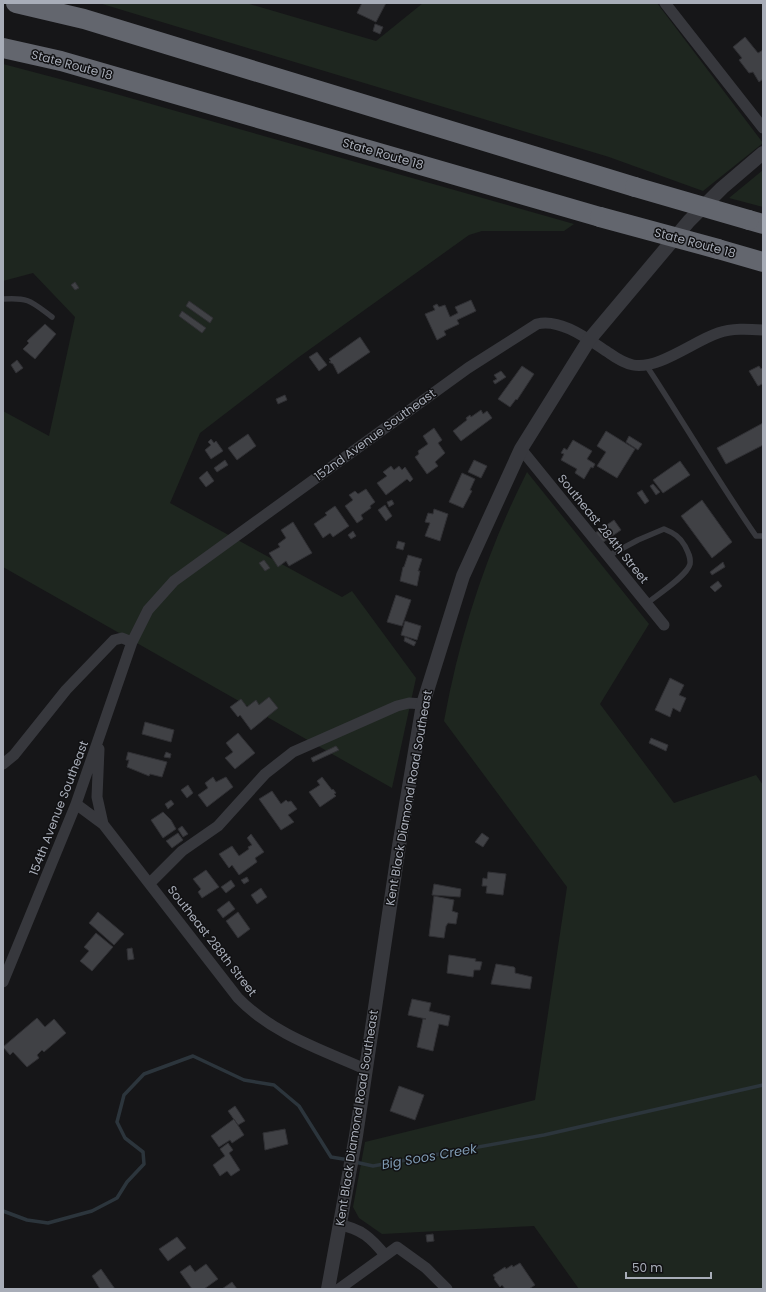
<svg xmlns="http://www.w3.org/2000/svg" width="766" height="1292" font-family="Poppins,sans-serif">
<rect width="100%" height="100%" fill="#161618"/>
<path fill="#1e261f" d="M 99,3 L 246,3 L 376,41 L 423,3 L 657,3 L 763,143 L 703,191 L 609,157 Z
M 3,64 L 109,92 L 574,224 L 564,231 L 482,231 L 469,235 L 299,357 L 200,433 L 170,503 L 342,597 L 352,591 L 416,678 L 392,788 L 3,567 L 3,411 L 49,436 L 75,317 L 33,273 L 3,281 Z
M 763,170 L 763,207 L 729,198 Z
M 527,472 L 649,624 L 600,704 L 674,803 L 756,775 L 763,785 L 763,1289 L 579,1289 L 534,1226 L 382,1234 L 359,1218 L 353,1207 L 365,1142 L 535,1100 L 567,887 L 444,721 C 460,633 487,551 527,472 Z"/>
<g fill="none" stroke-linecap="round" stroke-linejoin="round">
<path stroke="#2c353c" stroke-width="3.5" d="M 355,1162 L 373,1166 L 544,1135 L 763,1085
M 3,1211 L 27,1220 L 48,1223 L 92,1211 L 117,1198 L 127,1182 L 144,1164 L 143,1152 L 125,1138 L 117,1122 L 124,1095 L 144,1074 L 193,1056 L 244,1080 L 274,1085 L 299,1106 L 331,1157 L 349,1160"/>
</g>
<path fill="#404145" stroke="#303034" d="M 362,3 L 386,3 L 376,22 L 357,13 Z
M 375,24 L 383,27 L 380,34 L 373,31 Z
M 745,37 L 758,53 L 763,50 L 763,79 L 759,82 L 753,72 L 749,73 L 739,60 L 742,58 L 733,47 Z
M 75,282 L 79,288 L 75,290 L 71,285 Z
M 471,300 L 476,311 L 457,320 L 459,324 L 444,331 L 446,335 L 437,340 L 425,314 L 435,310 L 433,306 L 437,304 L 439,307 L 445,305 L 450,317 L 458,313 L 455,307 Z
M 189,301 L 213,318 L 210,323 L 186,306 Z
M 182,311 L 206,328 L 202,333 L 179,316 Z
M 45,324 L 56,334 L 35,359 L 23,349 L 29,343 L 27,341 Z
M 360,337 L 370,352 L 338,374 L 333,364 L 329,362 L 331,361 L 329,359 Z
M 317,352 L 327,365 L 319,371 L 309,357 Z
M 17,360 L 23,368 L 16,373 L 11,365 Z
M 522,366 L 534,374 L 517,400 L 516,399 L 510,407 L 498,399 Z
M 759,366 L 761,369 L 763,367 L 763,386 L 762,384 L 758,386 L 749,371 Z
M 501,371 L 506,377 L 495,384 L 493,381 L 497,379 L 494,375 Z
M 285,395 L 287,400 L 278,404 L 276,399 Z
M 481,410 L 483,414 L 487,411 L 492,418 L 461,441 L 453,431 L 467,420 L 466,418 L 470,415 L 471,417 Z
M 763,423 L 763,445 L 726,464 L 717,448 Z
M 434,428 L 442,440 L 438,443 L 445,453 L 435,462 L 438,466 L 427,474 L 415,457 L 419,454 L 418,451 L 428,444 L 423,436 Z
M 606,431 L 635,449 L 617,478 L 597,466 L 606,452 L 597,446 Z
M 248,434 L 256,446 L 237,460 L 228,448 Z
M 629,436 L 642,444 L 638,450 L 626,442 Z
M 211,439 L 214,443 L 216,441 L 223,451 L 211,459 L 205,450 L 211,445 L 208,442 Z
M 573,440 L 592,451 L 587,459 L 595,464 L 593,468 L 591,467 L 584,479 L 575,473 L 577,469 L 561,460 L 564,454 L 561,453 L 564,448 L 567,450 Z
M 225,460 L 228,465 L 217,472 L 214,468 Z
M 474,460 L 487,466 L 481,478 L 468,472 Z
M 680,461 L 690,475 L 663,493 L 653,480 Z
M 391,466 L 394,470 L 399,466 L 402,470 L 405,467 L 413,479 L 410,482 L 407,479 L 386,495 L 377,483 L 387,476 L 383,472 Z
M 207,471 L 214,481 L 206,487 L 199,478 Z
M 462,473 L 475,479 L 470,490 L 472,491 L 463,508 L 449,502 Z
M 653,484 L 660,492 L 656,495 L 650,486 Z
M 366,489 L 375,502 L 370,506 L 371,508 L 361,515 L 363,519 L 357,523 L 345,506 L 353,500 L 349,495 L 355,491 L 358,494 Z
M 642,490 L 649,501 L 645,504 L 637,493 Z
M 392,500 L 394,504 L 389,507 L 387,502 Z
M 702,500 L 732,542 L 712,558 L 681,516 Z
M 385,505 L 392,516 L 386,521 L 378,510 Z
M 335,506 L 349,526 L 333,537 L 330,533 L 323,538 L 314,524 L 327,515 L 325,513 Z
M 434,509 L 448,514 L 440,541 L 425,536 L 430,523 L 425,522 L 428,513 L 433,514 Z
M 614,520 L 621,530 L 602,543 L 595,533 Z
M 293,522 L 312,553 L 289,566 L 286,561 L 278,567 L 269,553 L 280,547 L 278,544 L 286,538 L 281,530 Z
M 353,531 L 356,536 L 351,539 L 348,535 Z
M 398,541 L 405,543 L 403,550 L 396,548 Z
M 408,555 L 422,559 L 418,571 L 420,571 L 417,586 L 400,581 L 403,567 L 404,567 Z
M 264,560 L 270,568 L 265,571 L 259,563 Z
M 723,562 L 725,567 L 712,575 L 710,572 Z
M 718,581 L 722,586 L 715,592 L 710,587 Z
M 396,595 L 411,600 L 402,626 L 387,622 Z
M 405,621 L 421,626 L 417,640 L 401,635 Z
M 405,637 L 416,642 L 414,646 L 404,641 Z
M 670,678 L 684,685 L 679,695 L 686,698 L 680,712 L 673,708 L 670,717 L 655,710 Z
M 269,697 L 278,708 L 251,730 L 240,715 L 238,717 L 230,707 L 241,699 L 247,707 L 256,700 L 259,705 Z
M 145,722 L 174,730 L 171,742 L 142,734 Z
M 238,733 L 255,753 L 235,769 L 225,758 L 233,752 L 226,743 Z
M 651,738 L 668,745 L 666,751 L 649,743 Z
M 336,746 L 339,750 L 313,762 L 311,758 Z
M 128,752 L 167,762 L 162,777 L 150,774 L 149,776 L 127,767 L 129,760 L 126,760 Z
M 166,752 L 171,754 L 170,758 L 164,757 Z
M 213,777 L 216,782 L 226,777 L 233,787 L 207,807 L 198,795 L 208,788 L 205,783 Z
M 322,777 L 332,790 L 333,789 L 336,793 L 334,794 L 336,796 L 320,807 L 309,792 L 320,785 L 317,781 Z
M 188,785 L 193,793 L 187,798 L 181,790 Z
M 272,791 L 281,804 L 286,800 L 288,802 L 291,801 L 297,809 L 288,815 L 294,822 L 281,830 L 259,799 Z
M 171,800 L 174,804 L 168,809 L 165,804 Z
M 163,812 L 171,820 L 176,829 L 163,838 L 151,820 Z
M 182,826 L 188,834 L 183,837 L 178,829 Z
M 178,833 L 183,840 L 172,848 L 166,841 Z
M 482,833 L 489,838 L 483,847 L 475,842 Z
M 251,834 L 264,852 L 255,858 L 257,862 L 239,875 L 232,865 L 229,868 L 219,854 L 232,846 L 239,856 L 249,849 L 248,847 L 252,845 L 247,838 Z
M 206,870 L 219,887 L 202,898 L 198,892 L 201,889 L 193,879 Z
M 488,872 L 506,874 L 503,895 L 486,893 L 487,886 L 482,886 L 483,878 L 487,879 Z
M 247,877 L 249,881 L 244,884 L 241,880 Z
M 231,880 L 235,886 L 226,893 L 221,887 Z
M 434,884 L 461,889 L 460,897 L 432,895 Z
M 261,888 L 267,897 L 257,904 L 251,895 Z
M 434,896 L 454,900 L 452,911 L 458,913 L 456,924 L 448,923 L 446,926 L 444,938 L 429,936 Z
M 229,901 L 235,909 L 223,918 L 217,910 Z
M 98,912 L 124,934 L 114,945 L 89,923 Z
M 238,912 L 250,929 L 238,938 L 226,921 Z
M 96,933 L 113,947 L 92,971 L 80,961 L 89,951 L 84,947 Z
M 132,948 L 134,959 L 128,960 L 127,949 Z
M 449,955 L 476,959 L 475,961 L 482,962 L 480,970 L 474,970 L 473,977 L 447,973 Z
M 496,964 L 514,967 L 515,968 L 515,973 L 532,977 L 530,989 L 491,984 Z
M 412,999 L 431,1003 L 429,1011 L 450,1016 L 448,1026 L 439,1024 L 433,1051 L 417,1047 L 423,1019 L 426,1019 L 408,1015 Z
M 37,1018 L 45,1027 L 54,1019 L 66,1033 L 44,1052 L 42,1050 L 37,1055 L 39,1058 L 27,1067 L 13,1052 L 10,1055 L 3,1047 Z
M 399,1086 L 424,1095 L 415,1120 L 390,1111 Z
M 235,1106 L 245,1121 L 238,1125 L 228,1111 Z
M 234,1119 L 244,1135 L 232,1143 L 230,1140 L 219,1147 L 211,1136 Z
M 285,1129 L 288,1144 L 265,1150 L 263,1133 Z
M 228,1143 L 233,1150 L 229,1153 L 240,1170 L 231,1176 L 227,1171 L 220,1176 L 213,1165 L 225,1156 L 220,1149 Z
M 433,1234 L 434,1241 L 427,1242 L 426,1235 Z
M 177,1237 L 186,1248 L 168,1261 L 159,1249 Z
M 520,1263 L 535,1285 L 529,1289 L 505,1289 L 502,1285 L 500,1287 L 494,1279 L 495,1278 L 493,1275 L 505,1267 L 506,1269 L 512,1265 L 513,1267 Z
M 206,1264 L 218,1279 L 204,1289 L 192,1289 L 180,1272 L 190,1265 L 195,1272 Z
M 101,1269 L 115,1289 L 100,1289 L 92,1276 Z
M 232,1282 L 237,1289 L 222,1289 Z"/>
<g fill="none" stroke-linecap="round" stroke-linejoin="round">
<path stroke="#37383d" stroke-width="5.5" d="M 3,299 C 29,297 32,302 52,317
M 646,365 C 683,421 717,480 756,536 L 763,536
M 608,556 L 638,540 L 664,529 C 674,533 680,537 685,546 C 688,552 691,557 690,564 C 687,576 657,595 646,604"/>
<path stroke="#37383d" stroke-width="11" d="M 665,3 L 763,128
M 521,449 L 664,625
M 99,749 L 97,797 L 103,824
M 3,764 L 14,755 L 66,690 L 114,640 L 122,638 L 132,642
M 76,804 L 103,824 L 238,998 C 273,1034 320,1049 365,1069
M 150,883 L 182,851 L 218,826 L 265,774 L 293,752 L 397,706 L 409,703 L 423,704
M 3,982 L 76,804 L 132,642 L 148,610 L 174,581 L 468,368 L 537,324 C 561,318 589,340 609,353 C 616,358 624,363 633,365 C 658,370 694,341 718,333 C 732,328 748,329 763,330
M 339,1225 C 361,1228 372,1239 385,1255
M 339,1289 L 397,1247 L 426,1268 L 447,1289"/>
<path stroke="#37383d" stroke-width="14" d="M 328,1289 L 356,1136 L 399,846 L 423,704 L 463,576 L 521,449 L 589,340 L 689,221 L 722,188 L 763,153"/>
<path stroke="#63666e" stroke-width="20" d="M 16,3 L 84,19 L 635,187
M 3,48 L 61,61 L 600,217
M 749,220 L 763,224
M 718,249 L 763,262"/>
<path stroke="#63666e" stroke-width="20" d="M 635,187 L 749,220
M 600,217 L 718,249"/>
</g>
<g text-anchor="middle" stroke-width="3" stroke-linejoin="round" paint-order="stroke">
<g font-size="12" fill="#a8adb8" stroke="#111113">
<text transform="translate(72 65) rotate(15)" y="4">State Route 18</text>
<text transform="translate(383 154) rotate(16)" y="4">State Route 18</text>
<text transform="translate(695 243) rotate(15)" y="4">State Route 18</text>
<text transform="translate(375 435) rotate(-36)" y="4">152nd Avenue Southeast</text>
<text transform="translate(603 529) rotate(51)" y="4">Southeast 284th Street</text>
<text transform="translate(409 798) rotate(-80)" y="4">Kent Black Diamond Road Southeast</text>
<text transform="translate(59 808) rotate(-69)" y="4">154th Avenue Southeast</text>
<text transform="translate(212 941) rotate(52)" y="4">Southeast 288th Street</text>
<text transform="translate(357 1118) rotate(-81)" y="4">Kent Black Diamond Road Southeast</text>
</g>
<g font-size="13" font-style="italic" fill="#7f9bb3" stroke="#111113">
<text transform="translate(429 1156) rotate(-10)" y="5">Big Soos Creek</text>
</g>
</g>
<rect width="766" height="1292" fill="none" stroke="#a8adb8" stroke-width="8"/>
<path d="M626 1272v6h85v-6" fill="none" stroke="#a8adb8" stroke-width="2"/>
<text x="632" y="1272" font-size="12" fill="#a8adb8" stroke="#111113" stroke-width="3" paint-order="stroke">50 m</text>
</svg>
